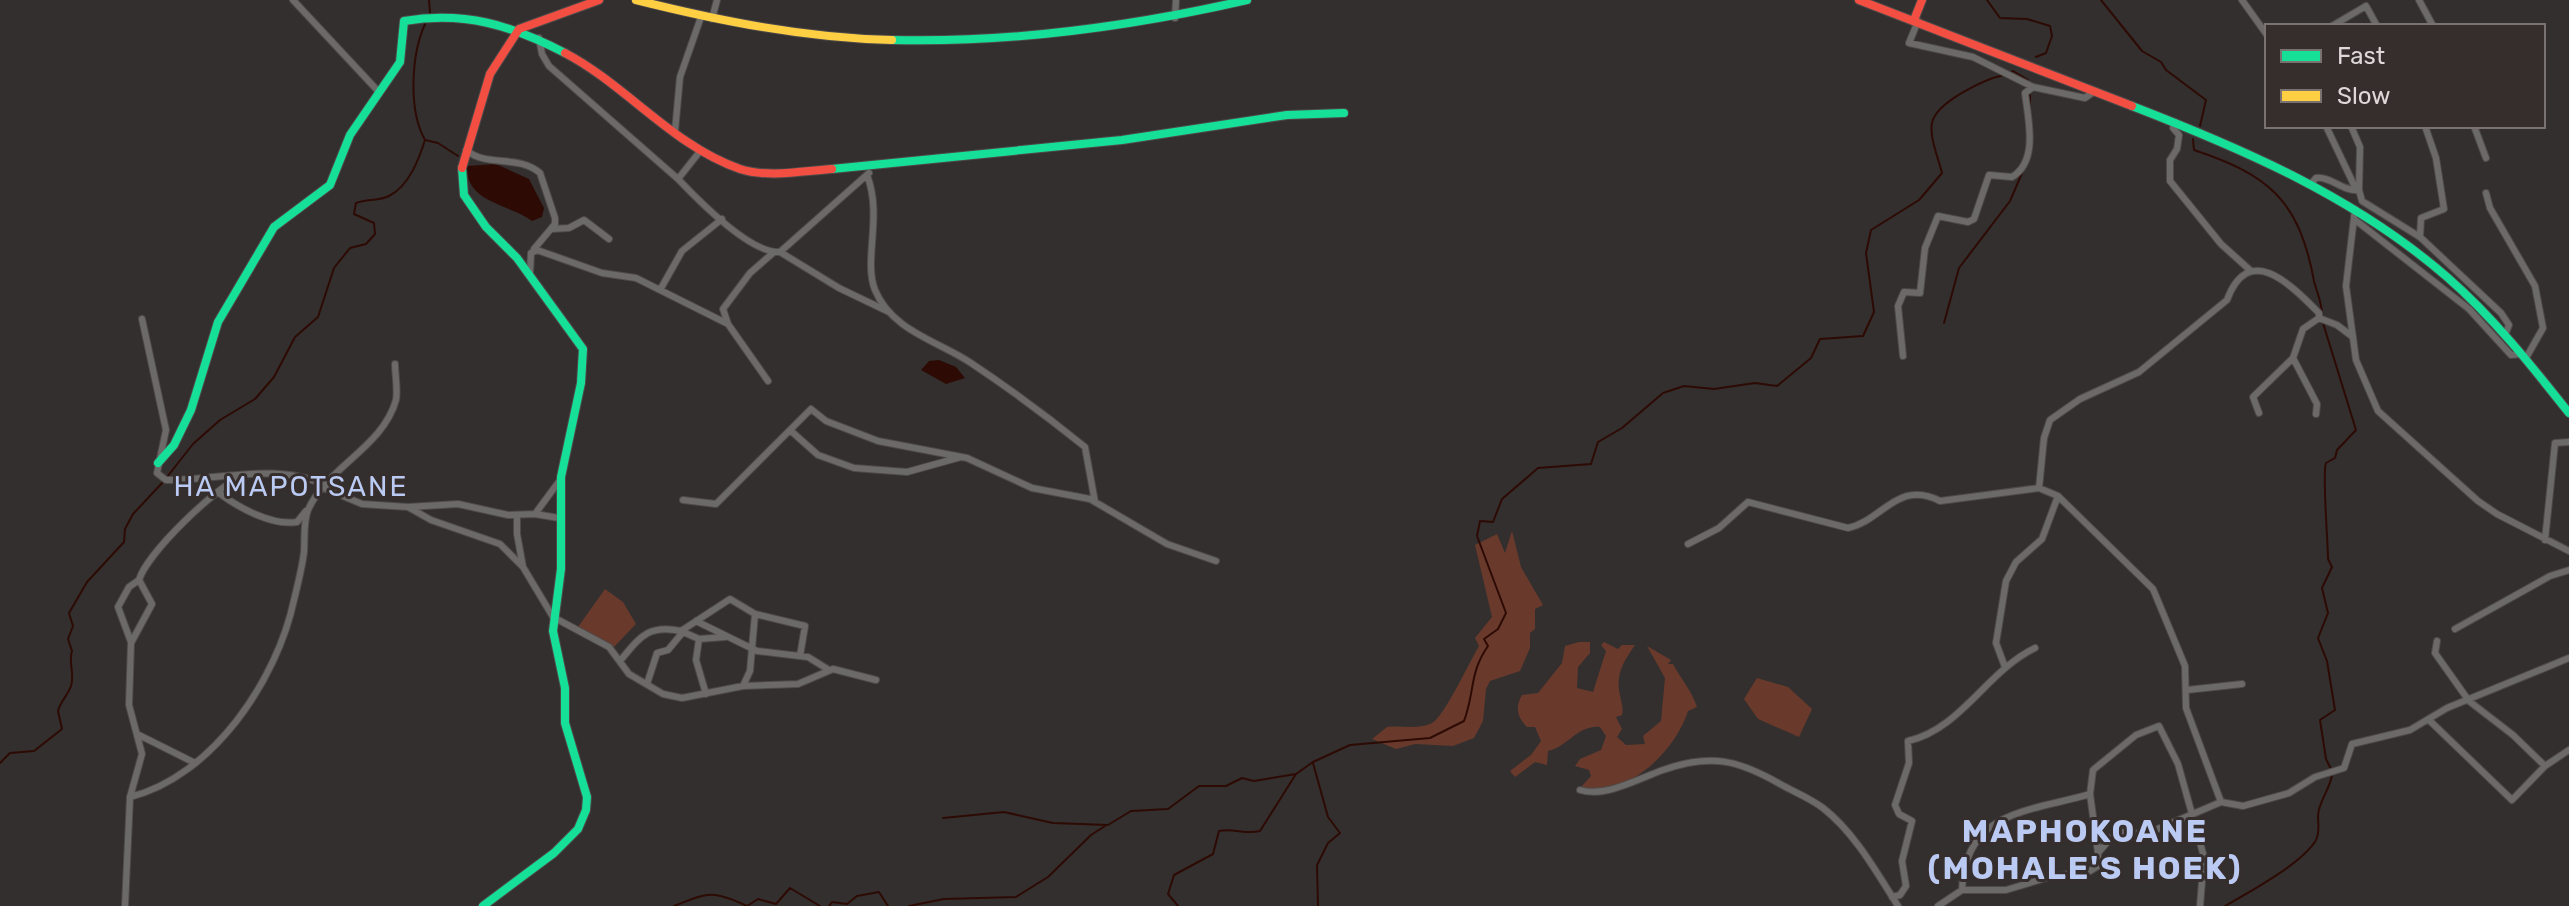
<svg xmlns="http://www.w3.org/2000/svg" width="2569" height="906" font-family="Rubik,sans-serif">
<rect width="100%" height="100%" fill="#332f2e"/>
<path fill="#693a2c" d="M 1512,531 L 1521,567 L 1543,605 L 1535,609 L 1535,629 L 1530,633 L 1530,648 L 1520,671 L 1490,681 L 1486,689 L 1483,721 L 1474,738 L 1453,746 L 1415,744 L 1396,749 L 1372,739 L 1387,727 C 1402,725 1417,730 1432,723 C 1444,717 1470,661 1479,646 L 1475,638 L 1492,617 L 1475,545 L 1497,534 L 1505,553 Z
M 605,589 L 623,602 L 636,624 L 614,647 L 578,627 Z
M 1579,642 L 1590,642 L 1590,653 L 1578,667 L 1577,688 L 1593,692 L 1606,651 L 1601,645 L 1604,642 L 1618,649 L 1622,645 L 1635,645 C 1624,661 1615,674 1620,695 C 1621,703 1624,707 1622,715 L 1616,717 L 1622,729 L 1617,737 L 1626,745 L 1645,744 L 1643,736 L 1661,721 L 1665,678 L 1647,646 L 1671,660 L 1668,664 L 1673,664 C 1681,679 1692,691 1697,707 L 1688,711 C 1676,750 1627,800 1581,787 L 1591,776 L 1589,770 L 1575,766 L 1580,759 L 1601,750 L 1606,736 L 1600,727 C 1577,725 1568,747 1548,751 L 1547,765 L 1535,762 L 1515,777 L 1510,771 L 1531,755 L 1541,741 L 1535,727 L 1527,727 C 1517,717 1515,707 1522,695 L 1538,693 L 1562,663 L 1565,646 Z
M 1757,678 L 1788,687 L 1812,709 L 1799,737 L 1758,719 L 1744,699 Z"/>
<path fill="#2d0b04" d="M 496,164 L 529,179 L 544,208 L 542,217 L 532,221 C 510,204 465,203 467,166 Z
M 939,360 L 956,367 L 965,378 L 946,384 L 921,370 L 929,361 Z"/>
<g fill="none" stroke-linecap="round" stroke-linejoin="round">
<path stroke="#2d0b04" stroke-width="2" d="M 429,0 L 430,13
M 1987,0 L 2000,18 L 2027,19 L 2050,26 L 2052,36 L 2046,53 L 2036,57
M 2101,0 L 2142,51 L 2161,62 L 2166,70 L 2206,100 L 2200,126
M 2010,73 L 2013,71 L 2028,80
M 2030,95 L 2030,108
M 2193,139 L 2194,150 C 2269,175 2299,200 2314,281 C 2317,293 2323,305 2322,317
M 425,140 L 438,143 L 458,156
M 1944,323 L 1959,268 L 2010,201 L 2022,173
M 2323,323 L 2356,430 L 2337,450 L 2335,458 L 2326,463 C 2322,471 2328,543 2328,559 L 2332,567 L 2322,588 L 2328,613 L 2318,638 L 2327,661 L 2335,710 L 2320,720 L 2326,759 L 2331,769
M 167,477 L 193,444 L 220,420 L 255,399 L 274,377 L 295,337 L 318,317 L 334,268 L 350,248 L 366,244 L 375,234 L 374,223 L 354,214 L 356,203 C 367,199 379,201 389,196 C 409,186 419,159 425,140 C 408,110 411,53 426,22
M 0,763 L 10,753 L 34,751 L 62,729 L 58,711 C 60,702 68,695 71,686 C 75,674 68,662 72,651 L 68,639 L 73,626 L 69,613 L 87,582 L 124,542 L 125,529 L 133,514 L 163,482
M 1313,763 L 1328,817 L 1340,833 L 1328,843 L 1317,865 L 1318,906
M 943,818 L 1004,812 L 1053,823 L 1108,825 L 1131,811 L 1168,809 L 1199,786 L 1226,786 L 1242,778 L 1254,781 L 1296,774
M 674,906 C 708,893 711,889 747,906
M 747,906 L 758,899 L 776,904 L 790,888 L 820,906
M 829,906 L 832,902 L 847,904 L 857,896 L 879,892 L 888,906
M 909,906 L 944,899 L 1016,897 L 1048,877 L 1091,835 L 1105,826
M 1178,906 L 1168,894 L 1174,875 L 1213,854 L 1219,831 C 1234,828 1246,835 1260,831 L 1296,774 L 1313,762 L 1350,745 L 1430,738 L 1464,721 C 1475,692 1469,673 1488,646 L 1484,639 L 1498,629 L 1506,613 L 1477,536 L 1480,521 L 1493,522 L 1502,499 L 1538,468 L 1591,464 L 1598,442 L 1622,428 L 1663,393 L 1684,386 L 1714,389 L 1755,383 L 1777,386 L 1811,358 L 1820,339 L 1863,336 L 1874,312 L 1866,253 L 1871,230 L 1919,200 L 1942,173 C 1939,160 1929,137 1932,123 C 1936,102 1985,79 2004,75
M 2225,906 C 2248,893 2303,863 2316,840 C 2320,832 2318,825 2318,816 C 2318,803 2330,789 2332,775"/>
<defs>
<path id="street" d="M 293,0 L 378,91
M 2242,0 L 2267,35
M 2419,0 L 2433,26
M 1175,18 L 1176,0
M 712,19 L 717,0
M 1918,21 L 1909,43 L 1973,57 L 2033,87
M 2332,26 L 2366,6 L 2377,26
M 539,38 L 542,54 L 549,66 L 678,179
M 2175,122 L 2173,128 L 2179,135 L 2177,149 L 2170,160 L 2170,181 L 2221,244 L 2251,271
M 2326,126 L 2354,185 L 2358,186
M 2474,126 L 2486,158
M 675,131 L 680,77 L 701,17
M 466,150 C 487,168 518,154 540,173 L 555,218 L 555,224 L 534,249
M 701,150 L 678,179 C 698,200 751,254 780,252 L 869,173
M 867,175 C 883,216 863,260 875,290 C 892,331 938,341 971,363 C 1010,389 1048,417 1085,447 L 1095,502
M 2311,184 L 2316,178 C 2331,176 2343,192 2359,190 L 2360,147 L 2351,126
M 2359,190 L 2362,201 L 2420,237 L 2501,313 L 2509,325 L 2505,335
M 2486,193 L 2490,208 L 2535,286 L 2543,328 L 2526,358
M 2355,209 L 2346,286 L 2356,360 L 2378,411 L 2478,501 L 2497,514 L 2569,551
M 2354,219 L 2469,309 L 2511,355 L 2522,354
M 551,229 L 569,228 L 584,220 L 609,239
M 2420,237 L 2421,218 L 2444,209 L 2436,158 L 2425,126
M 780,252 L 839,288 L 889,312
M 530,274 L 531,253 L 537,250 L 602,273 L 636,278 L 728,324
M 660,290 L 682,251 L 722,219
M 142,319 L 166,430 L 157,473 L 166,480 C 216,481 279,461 326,486
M 1903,356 L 1898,306 L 1904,292 L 1920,293 L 1925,248 L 1938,216 L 1968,222 L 1974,219 L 1989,175 L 2012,177 C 2039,161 2028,119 2025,93 L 2033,87 L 2085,98 L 2095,91
M 2293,358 L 2317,404 L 2316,414
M 768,381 L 728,324 L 723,309 L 750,273 L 773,253
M 2259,413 L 2253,397 L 2293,358 L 2303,329 L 2319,318
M 791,431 L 818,455 L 854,468 L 907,472 L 961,457
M 324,488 L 362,504 L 408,507 L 458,504 L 508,515 L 535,514 L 560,480
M 2039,488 L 2044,438 L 2050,420 L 2080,399 L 2139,372 L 2227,300 C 2249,241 2291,285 2319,313 L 2319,318 L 2337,325 L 2353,337
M 219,493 C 239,508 272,526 297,522 L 306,511
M 683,500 L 716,504 L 811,409 L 826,421 L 878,441 L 967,458 L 1032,488 L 1090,499 L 1167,544 L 1216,561
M 408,507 L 431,520 L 500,544 L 523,567
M 535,514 L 559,518
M 517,515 L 517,534 L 523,567 L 553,617 L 609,647 L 629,674 L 663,694 L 682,698 L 743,686 L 798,684 L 833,669 L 876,680
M 2545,540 L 2555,443 L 2569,442
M 1688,544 L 1719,528 L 1748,502 L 1848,528 C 1882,521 1898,479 1940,501 L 2039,488 L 2058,496 L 2153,589 L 2185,666 L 2186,708 L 2221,802
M 696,621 L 757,651 L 808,657 L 829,670
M 2455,629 L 2550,576 L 2569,570
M 681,631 L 699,639 L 725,637
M 699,639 L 696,660 L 706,694
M 2437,641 L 2435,653 L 2469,701 L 2513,735 L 2545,766
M 131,642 L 118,607 L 129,587 L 139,580
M 620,661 C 640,637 648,624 681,631 L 730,599 L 755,614 L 805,626 L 800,656
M 2005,667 L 1996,643 L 2006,581 L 2016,562 L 2042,539 L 2058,496
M 647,684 L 657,653 L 668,650 L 683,632
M 743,686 L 750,671 L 755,614
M 2187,690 L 2242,684
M 2429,720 L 2512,800 L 2545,766 L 2569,750
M 139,735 L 193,762
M 1580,790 C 1605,798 1640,778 1663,770 C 1711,753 1738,760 1780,784 C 1794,792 1810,798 1823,808 C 1855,833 1877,873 1898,906
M 130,797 C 213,776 277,680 294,600 C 298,584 302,568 304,552 C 305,538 303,523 308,510 C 327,467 383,447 396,400 C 398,390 395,374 395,364
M 2098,853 L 2090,794 L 2093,770 L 2136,735 L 2159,726 L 2178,764 L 2204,857 L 2200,906
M 1962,890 C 1965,810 2029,812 2090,794
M 1892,897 L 1900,895 L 1906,886 L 1902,861 L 1912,821 L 1899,814 L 1895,805 L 1909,763 L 1908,741 C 1961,729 1987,671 2035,648
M 125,906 L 130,797 L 142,754 L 129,705 L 131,643 L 152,604 L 139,580 C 147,553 216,487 242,476
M 1938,906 L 1962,890 L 2006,890 L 2049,877 L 2090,871 L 2098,866 L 2098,853 L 2116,832 L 2146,834 L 2221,802 L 2243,806 L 2289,793 L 2315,777 L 2344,768 L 2352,744 L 2410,730 L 2447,708 L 2569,658"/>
<path id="fast" d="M 892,40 C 1013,43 1129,27 1247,0
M 2132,106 C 2243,149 2355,197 2447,277 C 2493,317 2531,365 2569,413
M 462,168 L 464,195 L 486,227 L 517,258 L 583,349 L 581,383 L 561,477 L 561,569 L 553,631 L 565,688 L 565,723 L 587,797 L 586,810 L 578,829 L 554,853 L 483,906
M 832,169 L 1122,140 L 1287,115 L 1344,113
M 158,463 L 174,445 L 191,410 L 218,322 L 274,227 L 330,185 L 350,135 L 400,62 L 404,21 C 465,11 511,25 565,53"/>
<path id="slow" d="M 636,0 C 720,21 805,38 892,40"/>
<path id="jam" d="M 1859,0 L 2132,106
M 1914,20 L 1922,0
M 565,53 C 626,85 673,146 740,169 C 768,178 803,171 832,169
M 462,168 L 490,74 L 519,29 L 599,0"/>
</defs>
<use href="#street" stroke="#4e4a4a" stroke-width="8"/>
<use href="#fast" stroke="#4e4a4a" stroke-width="10"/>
<use href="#slow" stroke="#4e4a4a" stroke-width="10"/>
<use href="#jam" stroke="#4e4a4a" stroke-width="10"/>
<use href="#street" stroke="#6c6a69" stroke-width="6"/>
<use href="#fast" stroke="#16e098" stroke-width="8"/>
<use href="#slow" stroke="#ffcf43" stroke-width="8"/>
<use href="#jam" stroke="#f24e42" stroke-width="8"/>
</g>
<g text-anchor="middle" stroke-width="6" stroke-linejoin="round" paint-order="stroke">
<g font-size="28" letter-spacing="2" fill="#bbcaf3" stroke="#352e2c">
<text x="291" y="496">HA MAPOTSANE</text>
</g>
<g font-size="32" font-weight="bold" letter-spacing="2" fill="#bbcaf3" stroke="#352e2c">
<text x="2085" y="842">MAPHOKOANE<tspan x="2085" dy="37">(MOHALE'S HOEK)</tspan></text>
</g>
</g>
<rect x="2265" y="24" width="280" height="104" fill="#352e2c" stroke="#797271" stroke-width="2"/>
<rect x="2281" y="50" width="40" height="12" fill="#16e098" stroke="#797271" stroke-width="2"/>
<text x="2337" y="64" font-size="24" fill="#ded9d8">Fast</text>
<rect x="2281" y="90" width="40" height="12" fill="#ffcf43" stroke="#797271" stroke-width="2"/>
<text x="2337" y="104" font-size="24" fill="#ded9d8">Slow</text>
</svg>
